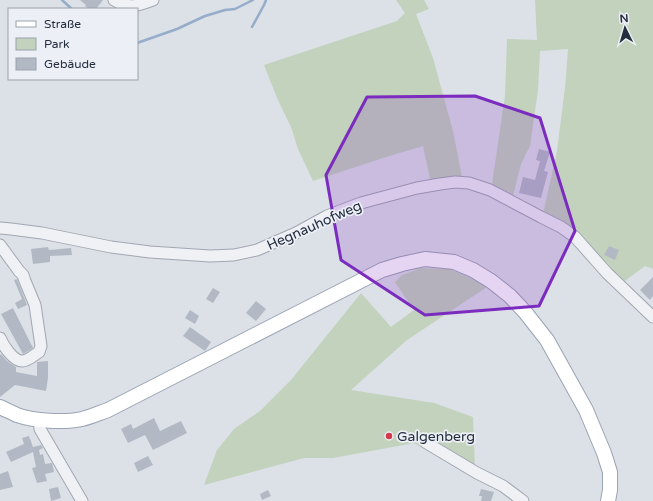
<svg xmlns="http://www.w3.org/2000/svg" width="653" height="501" font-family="'Varela Round',sans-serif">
<rect width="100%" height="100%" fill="#dce0e7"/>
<path fill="#c2d2bd" d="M 396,0 L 424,0 L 429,9 L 416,14 L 433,58 L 453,131 L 462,177 L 430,179 L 423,146 L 386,157 L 313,181 L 298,149 L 291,127 L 277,98 L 264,65 L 397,21 L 405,13 Z
M 535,0 L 653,0 L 653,269 L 645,266 L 622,283 L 543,214 L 557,151 L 565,88 L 568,49 L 540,51 L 538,90 L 530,146 L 521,164 L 513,196 L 492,184 L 505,96 L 507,39 L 537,40 Z
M 421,268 L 449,269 L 467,276 L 487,287 L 407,340 L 351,390 L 434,403 L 473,417 L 475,469 L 472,475 L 414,443 L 333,458 L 304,458 L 204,485 L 217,450 L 234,429 L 260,411 L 291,380 L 361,293 L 391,327 L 414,310 L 395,282 L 402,275 Z"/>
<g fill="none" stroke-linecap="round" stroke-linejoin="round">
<path stroke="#95adca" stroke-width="2.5" d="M 62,0 L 72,9
M 252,27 L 264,5 L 266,0
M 137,43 L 177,29 L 205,16 L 225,10 L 235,9 L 253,0"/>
</g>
<path fill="#b3b9c4" d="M 80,0 L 103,0 L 96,9 L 89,9 L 85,6 L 86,5 Z
M 539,149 L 550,152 L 544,171 L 548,172 L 541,198 L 519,193 L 523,177 L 535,180 L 540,161 L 536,160 Z
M 609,246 L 619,250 L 615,260 L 604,255 Z
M 48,247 L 49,250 L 71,248 L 72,255 L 50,256 L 50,262 L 33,264 L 31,249 Z
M 653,277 L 653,296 L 650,300 L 640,290 Z
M 17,279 L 27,305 L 18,309 L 15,303 L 22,299 L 14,280 Z
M 213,288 L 220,292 L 213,303 L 206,299 Z
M 256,301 L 266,309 L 256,321 L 246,313 Z
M 13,308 L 33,348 L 23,354 L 1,314 Z
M 190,310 L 199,316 L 195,324 L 185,318 Z
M 190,327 L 211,342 L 205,351 L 183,336 Z
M 1,354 L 7,361 L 16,367 L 16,372 L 37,376 L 37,362 L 48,361 L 48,378 L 46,391 L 15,385 L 0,397 L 0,355 Z
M 154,418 L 160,431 L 181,421 L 187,433 L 153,450 L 145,435 L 128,443 L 121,429 L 131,424 L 133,429 Z
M 29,436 L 33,447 L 41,445 L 43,448 L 39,450 L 40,455 L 43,454 L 45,464 L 52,463 L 54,472 L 45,474 L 47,481 L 37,483 L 32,468 L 36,467 L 33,452 L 11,462 L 6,452 L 24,444 L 22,438 Z
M 148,456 L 153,465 L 138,472 L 134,463 Z
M 8,471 L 13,487 L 0,490 L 0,474 Z
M 58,487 L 61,498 L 51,501 L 49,489 Z
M 481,489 L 494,492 L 491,501 L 481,501 L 482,496 L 479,496 Z
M 268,490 L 271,496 L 262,500 L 260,494 Z"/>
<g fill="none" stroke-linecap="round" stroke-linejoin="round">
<defs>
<path id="minor" d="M 114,0 C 129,9 138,6 153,0
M 0,228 L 11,229 L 42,233 L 111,247 L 150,252 L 210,256 L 234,255 L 257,250 L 296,233 L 327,216 L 361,203 L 417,188 L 440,184 L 455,182 L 469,183 L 490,190 L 541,217 L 561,227 L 575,237 L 607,273 L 653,317
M 0,245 L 19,271 L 23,275 L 25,281 L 35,305 L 41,346 L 39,352 C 34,355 28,361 22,361 C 13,361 3,345 0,338
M 39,420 L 40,429 L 82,501
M 425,442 L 477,473 L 503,486 L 523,501"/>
<path id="major" d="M 0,407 C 6,410 11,412 17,415 C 34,421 64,423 82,419 C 91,417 99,413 108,410 L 382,270 L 402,264 L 425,259 L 454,262 L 473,270 L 491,281 L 510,296 L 525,312 L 547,340 L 586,410 L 604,453 L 610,472 L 610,490 L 608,501"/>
</defs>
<use href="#minor" stroke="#a1a7b1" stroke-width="13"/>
<use href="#major" stroke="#9ba4b4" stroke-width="16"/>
<use href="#minor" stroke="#eff1f5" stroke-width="11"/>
<use href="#major" stroke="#fff" stroke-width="14"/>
</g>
<path fill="#7b2cbf" fill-opacity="0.2" stroke="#7b2cbf" stroke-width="3" stroke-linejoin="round" d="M 475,96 L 540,118 L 575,231 L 539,306 L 425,315 L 341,260 L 326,175 L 367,97 Z"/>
<circle fill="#d5394d" stroke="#eceff5" stroke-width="1.5" cx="389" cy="436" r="4"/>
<g text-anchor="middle" stroke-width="3.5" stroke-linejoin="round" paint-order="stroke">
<g font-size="14" fill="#252e3e" stroke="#eceff5">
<text transform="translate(314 225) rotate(-24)" y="5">Hegnauhofweg</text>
</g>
<g font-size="14" fill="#252e3e" stroke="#eceff5" text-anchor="start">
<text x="397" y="441">Galgenberg</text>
</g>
</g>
<rect x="8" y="8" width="130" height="72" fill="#eceff5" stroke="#9ca2ac"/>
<rect x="16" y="21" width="20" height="6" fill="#ffffff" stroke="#9ca2ac"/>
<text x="44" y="28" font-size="12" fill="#252e3e">Straße</text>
<rect x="16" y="38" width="20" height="12" fill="#c2d2bd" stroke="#9ca2ac"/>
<text x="44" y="48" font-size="12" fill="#252e3e">Park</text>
<rect x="16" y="58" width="20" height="12" fill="#b3b9c4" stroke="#9ca2ac"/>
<text x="44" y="68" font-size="12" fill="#252e3e">Gebäude</text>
<g transform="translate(625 28) rotate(355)" stroke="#eceff5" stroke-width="3" paint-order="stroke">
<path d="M0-3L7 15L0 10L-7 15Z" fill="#252e3e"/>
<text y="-6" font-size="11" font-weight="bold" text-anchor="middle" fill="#252e3e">N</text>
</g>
</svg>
